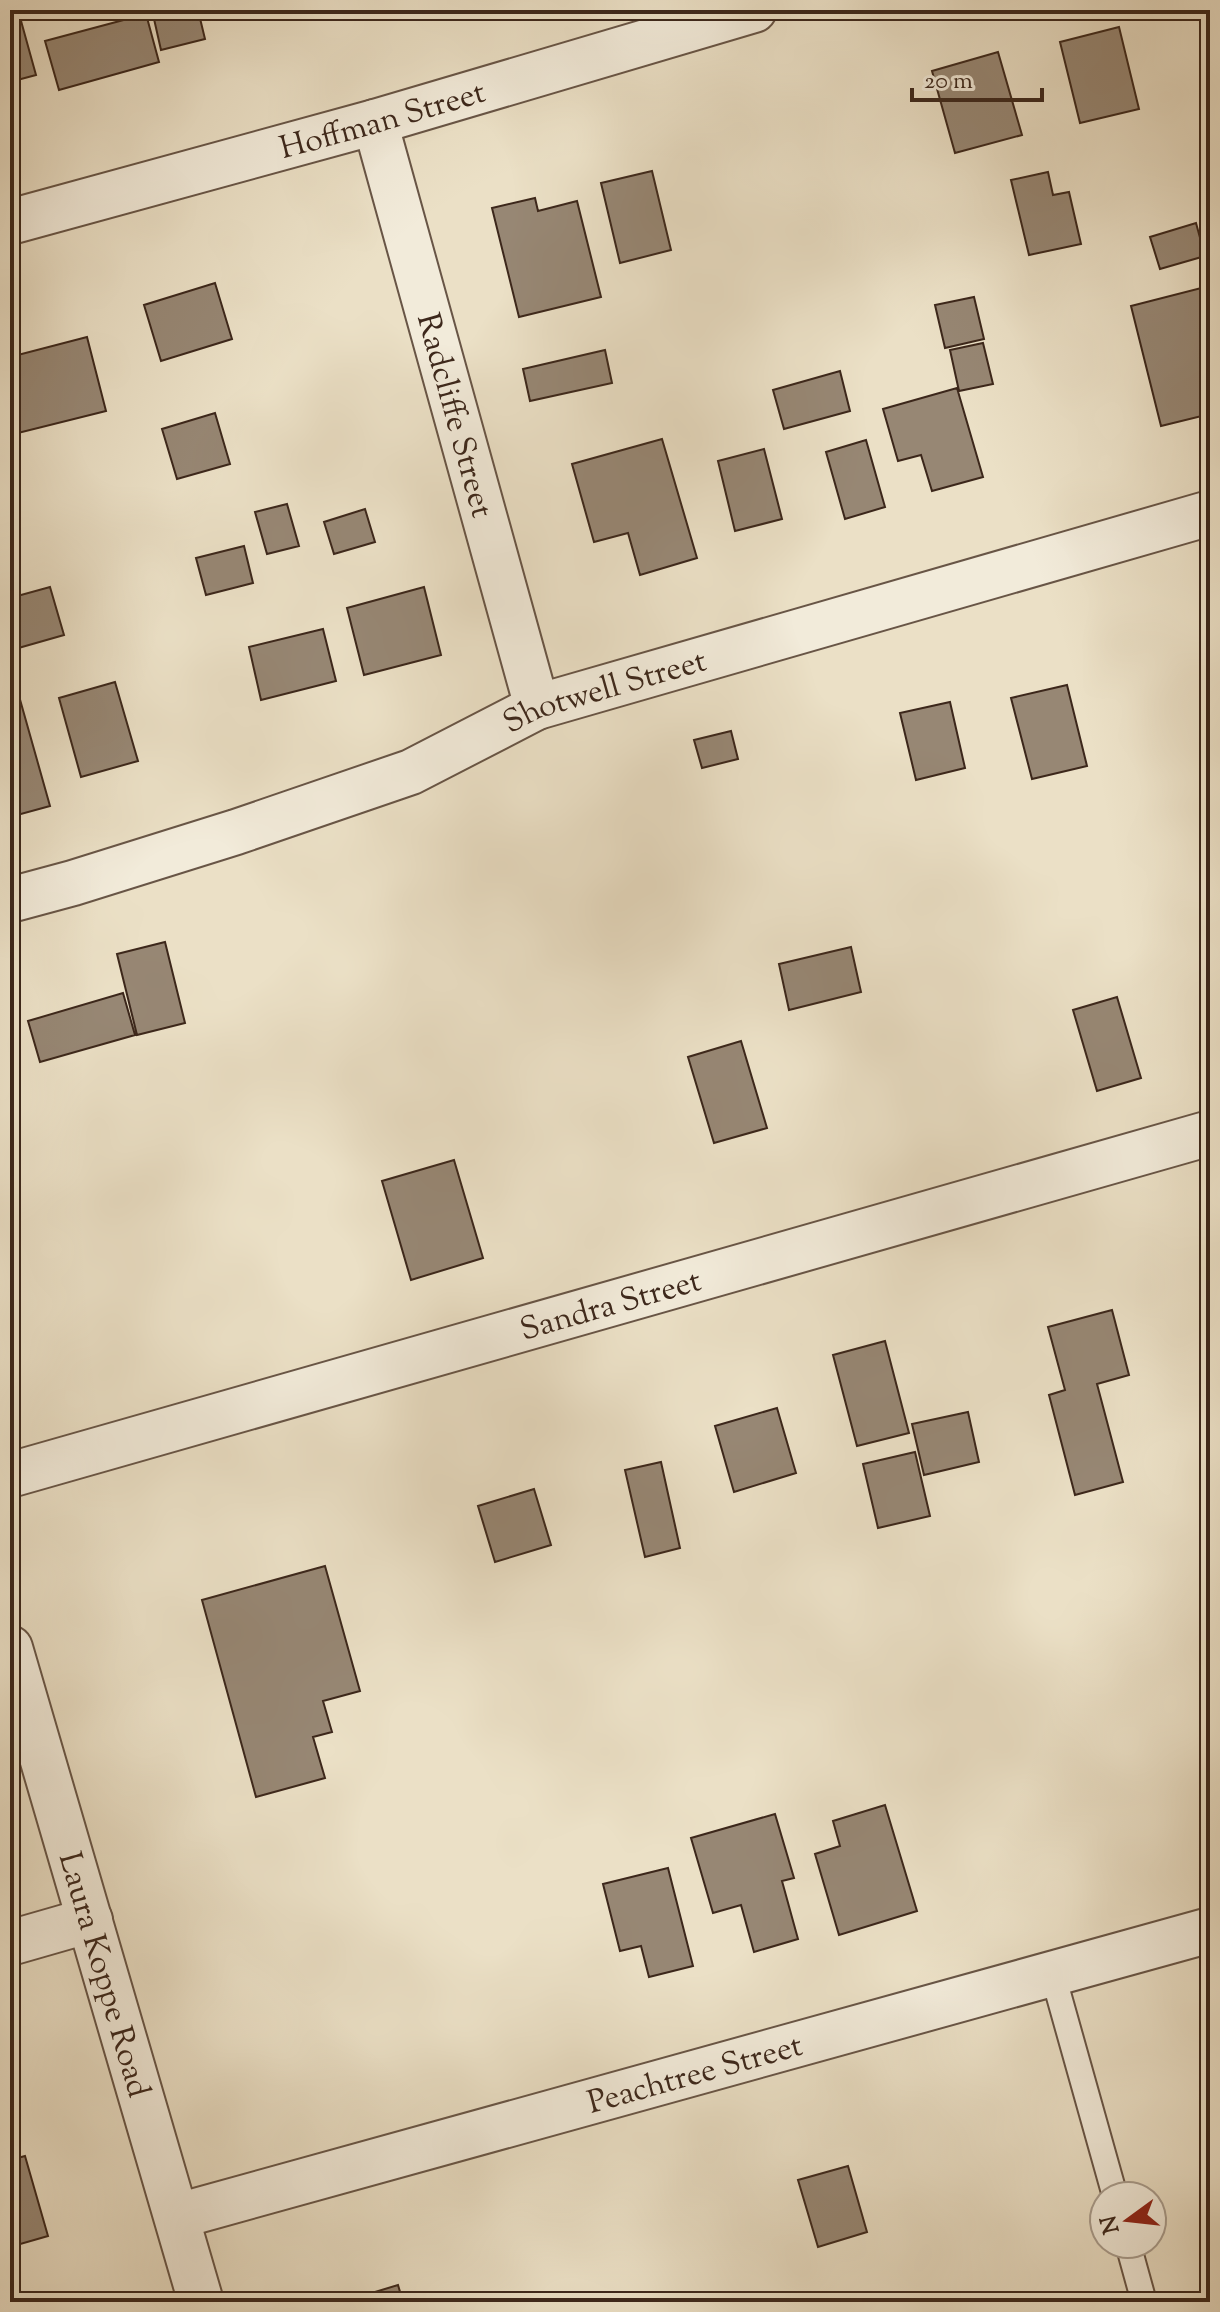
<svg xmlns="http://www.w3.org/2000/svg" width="1220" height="2312" font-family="'Sorts Mill Goudy',serif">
<rect width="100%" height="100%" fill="#ebe0c6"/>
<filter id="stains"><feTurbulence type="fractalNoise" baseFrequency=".0025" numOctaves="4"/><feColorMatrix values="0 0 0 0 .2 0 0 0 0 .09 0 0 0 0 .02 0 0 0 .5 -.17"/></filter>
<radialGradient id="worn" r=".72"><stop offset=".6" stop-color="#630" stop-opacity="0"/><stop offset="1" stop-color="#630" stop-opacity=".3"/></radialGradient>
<path fill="#978774" stroke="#3c271b" stroke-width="2" d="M 10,10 L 18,10 L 36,75 L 10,82 Z
M 152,10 L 198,10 L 205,39 L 161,50 Z
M 146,14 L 159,62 L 59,90 L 45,41 Z
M 1119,27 L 1139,109 L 1080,123 L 1060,42 Z
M 998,52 L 1022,135 L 955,153 L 932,71 Z
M 652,171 L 671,250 L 620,263 L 601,183 Z
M 1048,172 L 1053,195 L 1069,192 L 1081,244 L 1029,255 L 1011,180 Z
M 535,198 L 538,211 L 577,201 L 601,297 L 519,317 L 492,208 Z
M 1196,223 L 1205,256 L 1160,269 L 1150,237 Z
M 215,283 L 232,339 L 161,361 L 144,305 Z
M 1209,286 L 1210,414 L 1161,426 L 1131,306 Z
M 974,297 L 984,339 L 945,348 L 935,305 Z
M 87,337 L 106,411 L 10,435 L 10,357 Z
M 983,343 L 993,384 L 959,391 L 950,350 Z
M 605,350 L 612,383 L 530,401 L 523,369 Z
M 840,371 L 850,411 L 784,429 L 773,390 Z
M 957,388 L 983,477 L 932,491 L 921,455 L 898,461 L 883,409 Z
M 215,413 L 230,464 L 177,479 L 162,429 Z
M 662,439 L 697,558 L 640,575 L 628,533 L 594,542 L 572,464 Z
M 866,440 L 885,507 L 845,519 L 826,452 Z
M 764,449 L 782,519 L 735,531 L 718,461 Z
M 287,504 L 299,546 L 267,554 L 255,512 Z
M 365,509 L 375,542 L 334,554 L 324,522 Z
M 244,546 L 253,583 L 206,595 L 196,558 Z
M 50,587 L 64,635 L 15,649 L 10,632 L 10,598 Z
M 424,587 L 441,655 L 364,675 L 347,608 Z
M 323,629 L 336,681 L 261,700 L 249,647 Z
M 10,664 L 50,806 L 10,817 Z
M 115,682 L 138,761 L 81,777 L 59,698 Z
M 1067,685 L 1087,766 L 1032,779 L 1011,698 Z
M 950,702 L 965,768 L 916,780 L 900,713 Z
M 731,731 L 738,759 L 702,768 L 694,740 Z
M 165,942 L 185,1023 L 137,1035 L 117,954 Z
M 851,947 L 861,992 L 789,1010 L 779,964 Z
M 123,993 L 135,1035 L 40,1062 L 28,1021 Z
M 1117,997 L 1141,1078 L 1097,1091 L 1073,1010 Z
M 741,1041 L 767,1128 L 714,1143 L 688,1057 Z
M 454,1160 L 483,1258 L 411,1280 L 382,1181 Z
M 1112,1310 L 1129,1375 L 1097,1384 L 1123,1482 L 1075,1495 L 1049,1395 L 1065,1390 L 1048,1327 Z
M 885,1341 L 909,1433 L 857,1446 L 833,1355 Z
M 777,1408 L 796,1473 L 734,1492 L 715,1426 Z
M 968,1412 L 979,1462 L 924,1475 L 912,1424 Z
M 915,1452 L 930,1516 L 878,1528 L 863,1464 Z
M 661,1462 L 680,1548 L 645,1557 L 625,1470 Z
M 534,1489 L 551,1545 L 495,1562 L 478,1506 Z
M 325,1566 L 360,1691 L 323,1701 L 332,1732 L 313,1737 L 325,1778 L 256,1797 L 202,1600 Z
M 885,1805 L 917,1911 L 839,1935 L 815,1854 L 840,1846 L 833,1821 Z
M 775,1814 L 794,1878 L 782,1881 L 798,1939 L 754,1952 L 741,1905 L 713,1913 L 691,1838 Z
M 668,1868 L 693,1966 L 649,1977 L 641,1946 L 620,1951 L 603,1884 Z
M 25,2156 L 48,2236 L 10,2247 L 10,2160 Z
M 848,2166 L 867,2232 L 818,2247 L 798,2180 Z
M 398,2285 L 403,2302 L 342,2302 Z"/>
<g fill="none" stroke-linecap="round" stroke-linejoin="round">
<defs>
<path id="service" d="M 1053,1975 L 1115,2196
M 1128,2244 L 1144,2302"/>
<g id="minor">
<path id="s1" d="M 375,122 L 537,707"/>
<path id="s2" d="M 10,222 L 375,122 L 754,10"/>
<path id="s3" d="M 10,900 L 73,883 L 236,832 L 411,772 L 537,707 L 1210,513"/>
<path id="s4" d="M 10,1475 L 1210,1133"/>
<path d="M 10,1943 L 90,1920"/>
<path id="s5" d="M 178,2216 L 1210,1930"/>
</g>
<g id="tertiary">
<path id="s6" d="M 10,1648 L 201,2302"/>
</g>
</defs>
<use href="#service" stroke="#685546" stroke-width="28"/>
<use href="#minor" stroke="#685546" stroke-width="48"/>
<use href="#tertiary" stroke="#685546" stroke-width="48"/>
<use href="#service" stroke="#f2ebda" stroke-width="24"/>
<use href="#minor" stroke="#f2ebda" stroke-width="44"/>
<use href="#tertiary" stroke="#f2ebda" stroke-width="44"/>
</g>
<g text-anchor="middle" stroke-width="7" stroke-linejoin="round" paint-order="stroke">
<g font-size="32" fill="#3c271b" stroke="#f2ebda">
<text dy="11" stroke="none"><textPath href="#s2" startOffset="386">Hoffman Street</textPath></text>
<text dy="11" stroke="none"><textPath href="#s1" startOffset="304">Radcliffe Street</textPath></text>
<text dy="11" stroke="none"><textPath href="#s3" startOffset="632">Shotwell Street</textPath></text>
<text dy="11" stroke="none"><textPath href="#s4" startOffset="624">Sandra Street</textPath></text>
<text dy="11" stroke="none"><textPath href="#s6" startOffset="340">Laura Koppe Road</textPath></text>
<text dy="11" stroke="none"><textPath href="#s5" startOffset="536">Peachtree Street</textPath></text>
</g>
</g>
<rect width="1220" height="2312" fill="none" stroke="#ebe0c6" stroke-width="40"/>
<rect x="12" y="12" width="1196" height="2288" fill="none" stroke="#3c271b" stroke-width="4"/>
<rect x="20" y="20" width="1180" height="2272" fill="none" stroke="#3c271b" stroke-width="2"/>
<g transform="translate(1128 2220) rotate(255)"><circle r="38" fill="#f2ebda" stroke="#a99d8e" stroke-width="2"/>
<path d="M0-6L14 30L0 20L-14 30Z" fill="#8f2418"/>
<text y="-12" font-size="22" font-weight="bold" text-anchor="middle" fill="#3c271b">N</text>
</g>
<path d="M912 88v12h130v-12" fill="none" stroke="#3c271b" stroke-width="4"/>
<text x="924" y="88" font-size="24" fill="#3c271b" stroke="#f2ebda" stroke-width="6" paint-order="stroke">20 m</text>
<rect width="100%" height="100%" filter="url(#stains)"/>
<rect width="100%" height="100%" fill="url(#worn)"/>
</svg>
